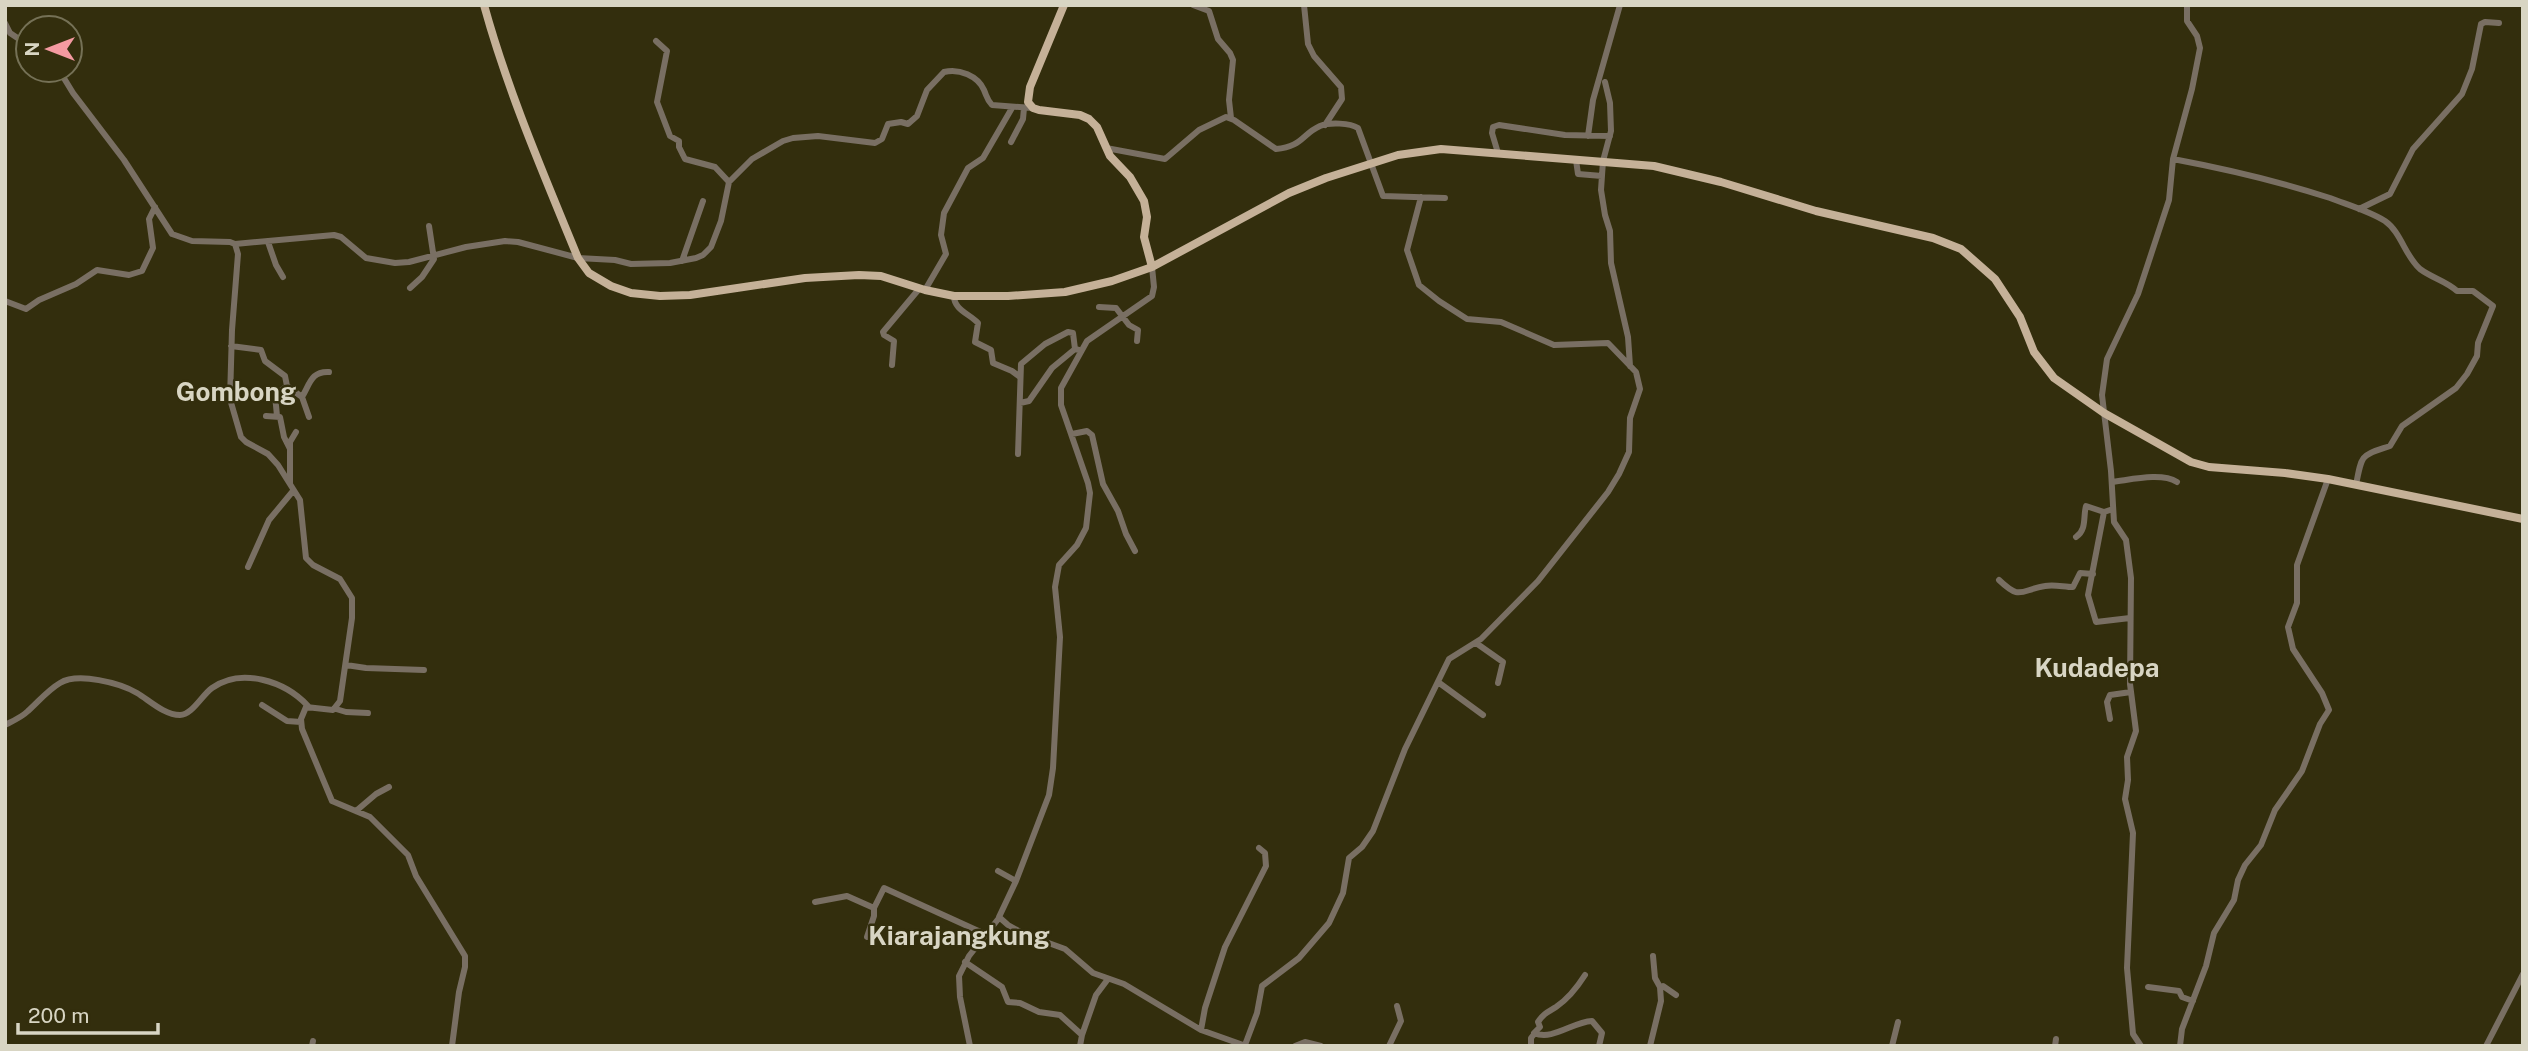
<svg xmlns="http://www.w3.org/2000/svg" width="2528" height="1051" font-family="'Public Sans',sans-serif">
<rect width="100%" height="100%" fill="#332e0d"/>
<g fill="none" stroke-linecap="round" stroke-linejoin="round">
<path stroke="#796f63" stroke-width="6" d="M 1193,5 L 1209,11 L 1218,39 L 1230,53 L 1233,60 L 1229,100 L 1231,118
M 1304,5 L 1308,44 L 1314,56 L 1341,87 L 1342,99 L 1325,125
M 5,23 L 10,33 L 28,45
M 656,41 L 667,51 L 657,102 L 670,136 L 679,141 L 679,147 L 685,159 L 715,167 L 729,182
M 59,70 L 73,93 L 124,160 L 172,234 L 192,241 L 230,242 L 235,244 L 238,254 L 232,330 L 230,399 L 241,437 L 246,442 L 268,454 L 278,465 L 300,500 L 306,558 L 313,565 L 340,579 L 352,598 L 352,618 L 340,701 L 333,710 L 306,707 L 301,719 L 302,729 L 332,801 L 370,817 L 408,855 L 416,876 L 465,956 L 465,967 L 459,992 L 452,1046
M 1605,82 L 1610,103 L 1611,131 L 1603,161 L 1601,190 L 1605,215 L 1610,231 L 1611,263 L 1628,337 L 1630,366
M 1588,136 L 1593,100 L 1620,5
M 1011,142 L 1023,119 L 1024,108
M 1106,148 L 1165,159 L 1199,130 L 1226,117 L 1234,120 L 1276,149 C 1302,147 1302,134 1320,126 C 1330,122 1350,123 1358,128 L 1383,196 L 1445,198
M 1498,153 L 1492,133 L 1493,127 L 1499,125 L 1565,135 L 1610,136
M 2173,159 C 2226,169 2278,181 2330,198 C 2348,205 2369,211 2385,221 C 2401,232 2405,256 2420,269 C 2432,278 2446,281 2457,291 L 2473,291 L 2493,306 L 2478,343 L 2477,356 L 2467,374 L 2456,388 L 2402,426 L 2390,446 C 2361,456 2362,453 2356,485
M 1576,160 L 1578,174 L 1602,176
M 2359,209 L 2390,194 L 2413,149 L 2462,94 L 2472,69 L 2481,24 L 2485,22 L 2499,23
M 268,242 L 276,265 L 283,277
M 235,244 L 334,235 L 341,237 L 366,258 L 395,263 L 409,262 L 466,247 L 505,241 L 518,242 L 578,258 L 615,260 L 631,264 L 670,263 L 696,258 L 703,255 L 711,247 L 721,221 L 729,182 L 752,159 L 783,141 L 793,138 L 818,136 L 875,143 L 882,139 L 888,124 L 901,122 L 908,124 L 917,116 L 927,90 L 944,72 C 959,68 978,76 984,90 C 987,97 987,100 992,105 L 1033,108
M 682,261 L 703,201
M 1152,267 L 1154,287 L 1152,296 L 1087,341 L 1061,388 L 1061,405 L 1088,483 L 1090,493 L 1086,528 L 1077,545 L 1059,565 L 1055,587 L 1060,637 L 1053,768 L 1049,795 L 1016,881 L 999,917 L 1008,925 L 1024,934 L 1065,949 L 1093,973 L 1124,984 L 1201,1030 L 1246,1046
M 410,288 L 422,277 L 434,259 L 429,226
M 925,290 L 946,254 L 941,235 L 944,213 L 968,168 L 983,158 L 1012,108
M 954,296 C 954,310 970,314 978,323 L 975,342 L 991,350 L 993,363 L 1012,371 L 1020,377
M 5,301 L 26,309 L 39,300 L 76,284 L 97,270 L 129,275 L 142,271 L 153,248 L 149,219 L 155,207
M 1099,307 L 1116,308 L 1129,325 L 1138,330 L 1137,341
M 231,346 L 261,350 L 265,361 L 285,376 L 287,386 L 302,397 L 309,417
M 892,365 L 894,341 L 884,335 L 883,332 L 919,289
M 302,397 C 310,384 311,371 329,372
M 1020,403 L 1029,401 L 1052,368 L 1075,349 L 1079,350
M 266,416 L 280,417 L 284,437 L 290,449
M 277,416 L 275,395 L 287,386
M 1072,434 L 1087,431 L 1092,435 L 1103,484 L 1118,511 L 1126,534 L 1135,551
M 1018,454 L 1021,364 L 1045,344 L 1068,332 L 1073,333 L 1075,349
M 2112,482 C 2130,480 2161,472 2177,482
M 290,483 L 290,442 L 296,432
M 2113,509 L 2104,512 L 2088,595 L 2096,622 L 2130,618
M 2076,537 C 2087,530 2083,516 2086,506 L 2104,512
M 248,567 L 269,520 L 293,491
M 1999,580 C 2021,601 2020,590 2045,586 C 2054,584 2064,587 2073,587 L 2080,573 L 2093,574
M 1476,643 L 1503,662 L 1498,683
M 346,665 L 366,668 L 424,670
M 1438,682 L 1483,715
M 262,705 L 287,721 L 301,722
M 336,709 L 346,712 L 368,713
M 2110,719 L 2107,702 L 2110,695 L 2131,692
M 5,725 C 13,721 22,717 28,711 C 39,701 48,690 60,683 C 78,672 120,683 137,693 C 149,700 164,715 180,715 C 192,715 202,695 212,688 C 241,667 285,681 308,706
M 356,811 L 376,794 L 389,787
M 998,871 L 1016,881
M 815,902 L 847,896 L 874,908 L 884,888 L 985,934
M 867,937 L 874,916 L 874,908
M 1653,956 L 1655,978 L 1660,987
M 965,962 L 1002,987 L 1008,1002 L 1020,1003 L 1039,1012 L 1060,1015 L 1082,1035 L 1096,995 L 1108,979
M 1585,975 C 1578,986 1568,999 1556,1007 C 1548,1012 1544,1013 1538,1022 L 1540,1027 L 1534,1033 C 1553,1041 1572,1022 1592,1021 L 1602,1033 L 1599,1046
M 2148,987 L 2179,991 L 2182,997 L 2193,1001
M 1201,1030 L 1205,1008 L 1225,947 L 1266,866 L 1265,853 L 1259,848
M 1245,1045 L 1257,1013 L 1262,986 L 1299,958 L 1329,923 L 1343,893 L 1349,858 L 1362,847 L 1373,831 L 1405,749 L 1449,659 L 1481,639 L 1538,581 L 1608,492 L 1619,474 L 1629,452 L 1630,418 L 1640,389 L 1636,372 L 1608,343 L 1554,345 L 1501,322 L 1467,319 L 1439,301 L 1419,285 L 1407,250 L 1421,197
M 312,1046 L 313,1041
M 970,1046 L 960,997 L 959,976 L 969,956 L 999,918
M 1080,1046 L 1082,1035
M 1295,1046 L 1305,1042 L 1321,1046
M 1389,1046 L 1401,1021 L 1397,1006
M 1531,1046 L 1531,1038 L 1535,1033
M 1650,1046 L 1661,1001 L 1660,987 L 1663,986 L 1676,995
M 1892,1046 L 1898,1022
M 2055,1046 L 2056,1039
M 2141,1046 L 2133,1034 L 2127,968 L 2133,833 L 2125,799 L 2128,780 L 2127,757 L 2136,731 L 2130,684 L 2131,578 L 2126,540 L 2114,522 L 2111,471 L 2102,395 L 2107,359 L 2138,294 L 2169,200 L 2173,159 L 2192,89 L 2200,48 L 2197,36 L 2187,21 L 2187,5
M 2180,1046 L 2182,1029 L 2206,966 L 2214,933 L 2234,900 L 2238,880 L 2245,865 L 2261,845 L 2275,810 L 2302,771 L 2320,724 L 2329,710 L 2322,693 L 2293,649 L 2288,627 L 2297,603 L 2297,565 L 2328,479
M 2486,1046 L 2523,974"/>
<path stroke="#c5b198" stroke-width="8" d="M 484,5 C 508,92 544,175 578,258 L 589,273 L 611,286 L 631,293 L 660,296 L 690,295 L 805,278 L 859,275 L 881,276 L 925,290 L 954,296 L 1008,296 L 1065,292 L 1112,281 L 1152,267 L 1289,193 L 1326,178 L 1398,155 L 1441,149 L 1654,166 L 1721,182 L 1816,211 L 1933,238 L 1961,249 L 1995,279 L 2020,317 L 2034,352 L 2054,378 L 2104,413 L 2191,462 L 2209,467 L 2285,473 L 2328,479 L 2523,519
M 1064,5 L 1030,87 L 1028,102 L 1033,108 L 1039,110 L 1080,115 L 1089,119 L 1097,127 L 1110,156 L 1130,177 L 1144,201 L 1147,217 L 1144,237 L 1152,267"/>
</g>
<g text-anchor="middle" stroke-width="5" stroke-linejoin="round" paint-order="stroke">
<g font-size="26" font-weight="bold" fill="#d8d5c3" stroke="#332e0d">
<text x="236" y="401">Gombong</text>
<text x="2097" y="677">Kudadepa</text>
<text x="959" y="945">Kiarajangkung</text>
</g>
</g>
<rect width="2528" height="1051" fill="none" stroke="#d8d5c3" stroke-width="14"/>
<g transform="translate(49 49) rotate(270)"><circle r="33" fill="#332e0d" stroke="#757156" stroke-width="2"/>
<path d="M0-5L12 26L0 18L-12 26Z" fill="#f49aa1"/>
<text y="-10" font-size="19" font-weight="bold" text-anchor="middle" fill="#d8d5c3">N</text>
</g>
<path d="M18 1023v10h140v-10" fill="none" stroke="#d8d5c3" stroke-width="3.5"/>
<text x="28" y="1023" font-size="21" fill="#d8d5c3" stroke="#332e0d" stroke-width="5" paint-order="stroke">200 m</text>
</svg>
